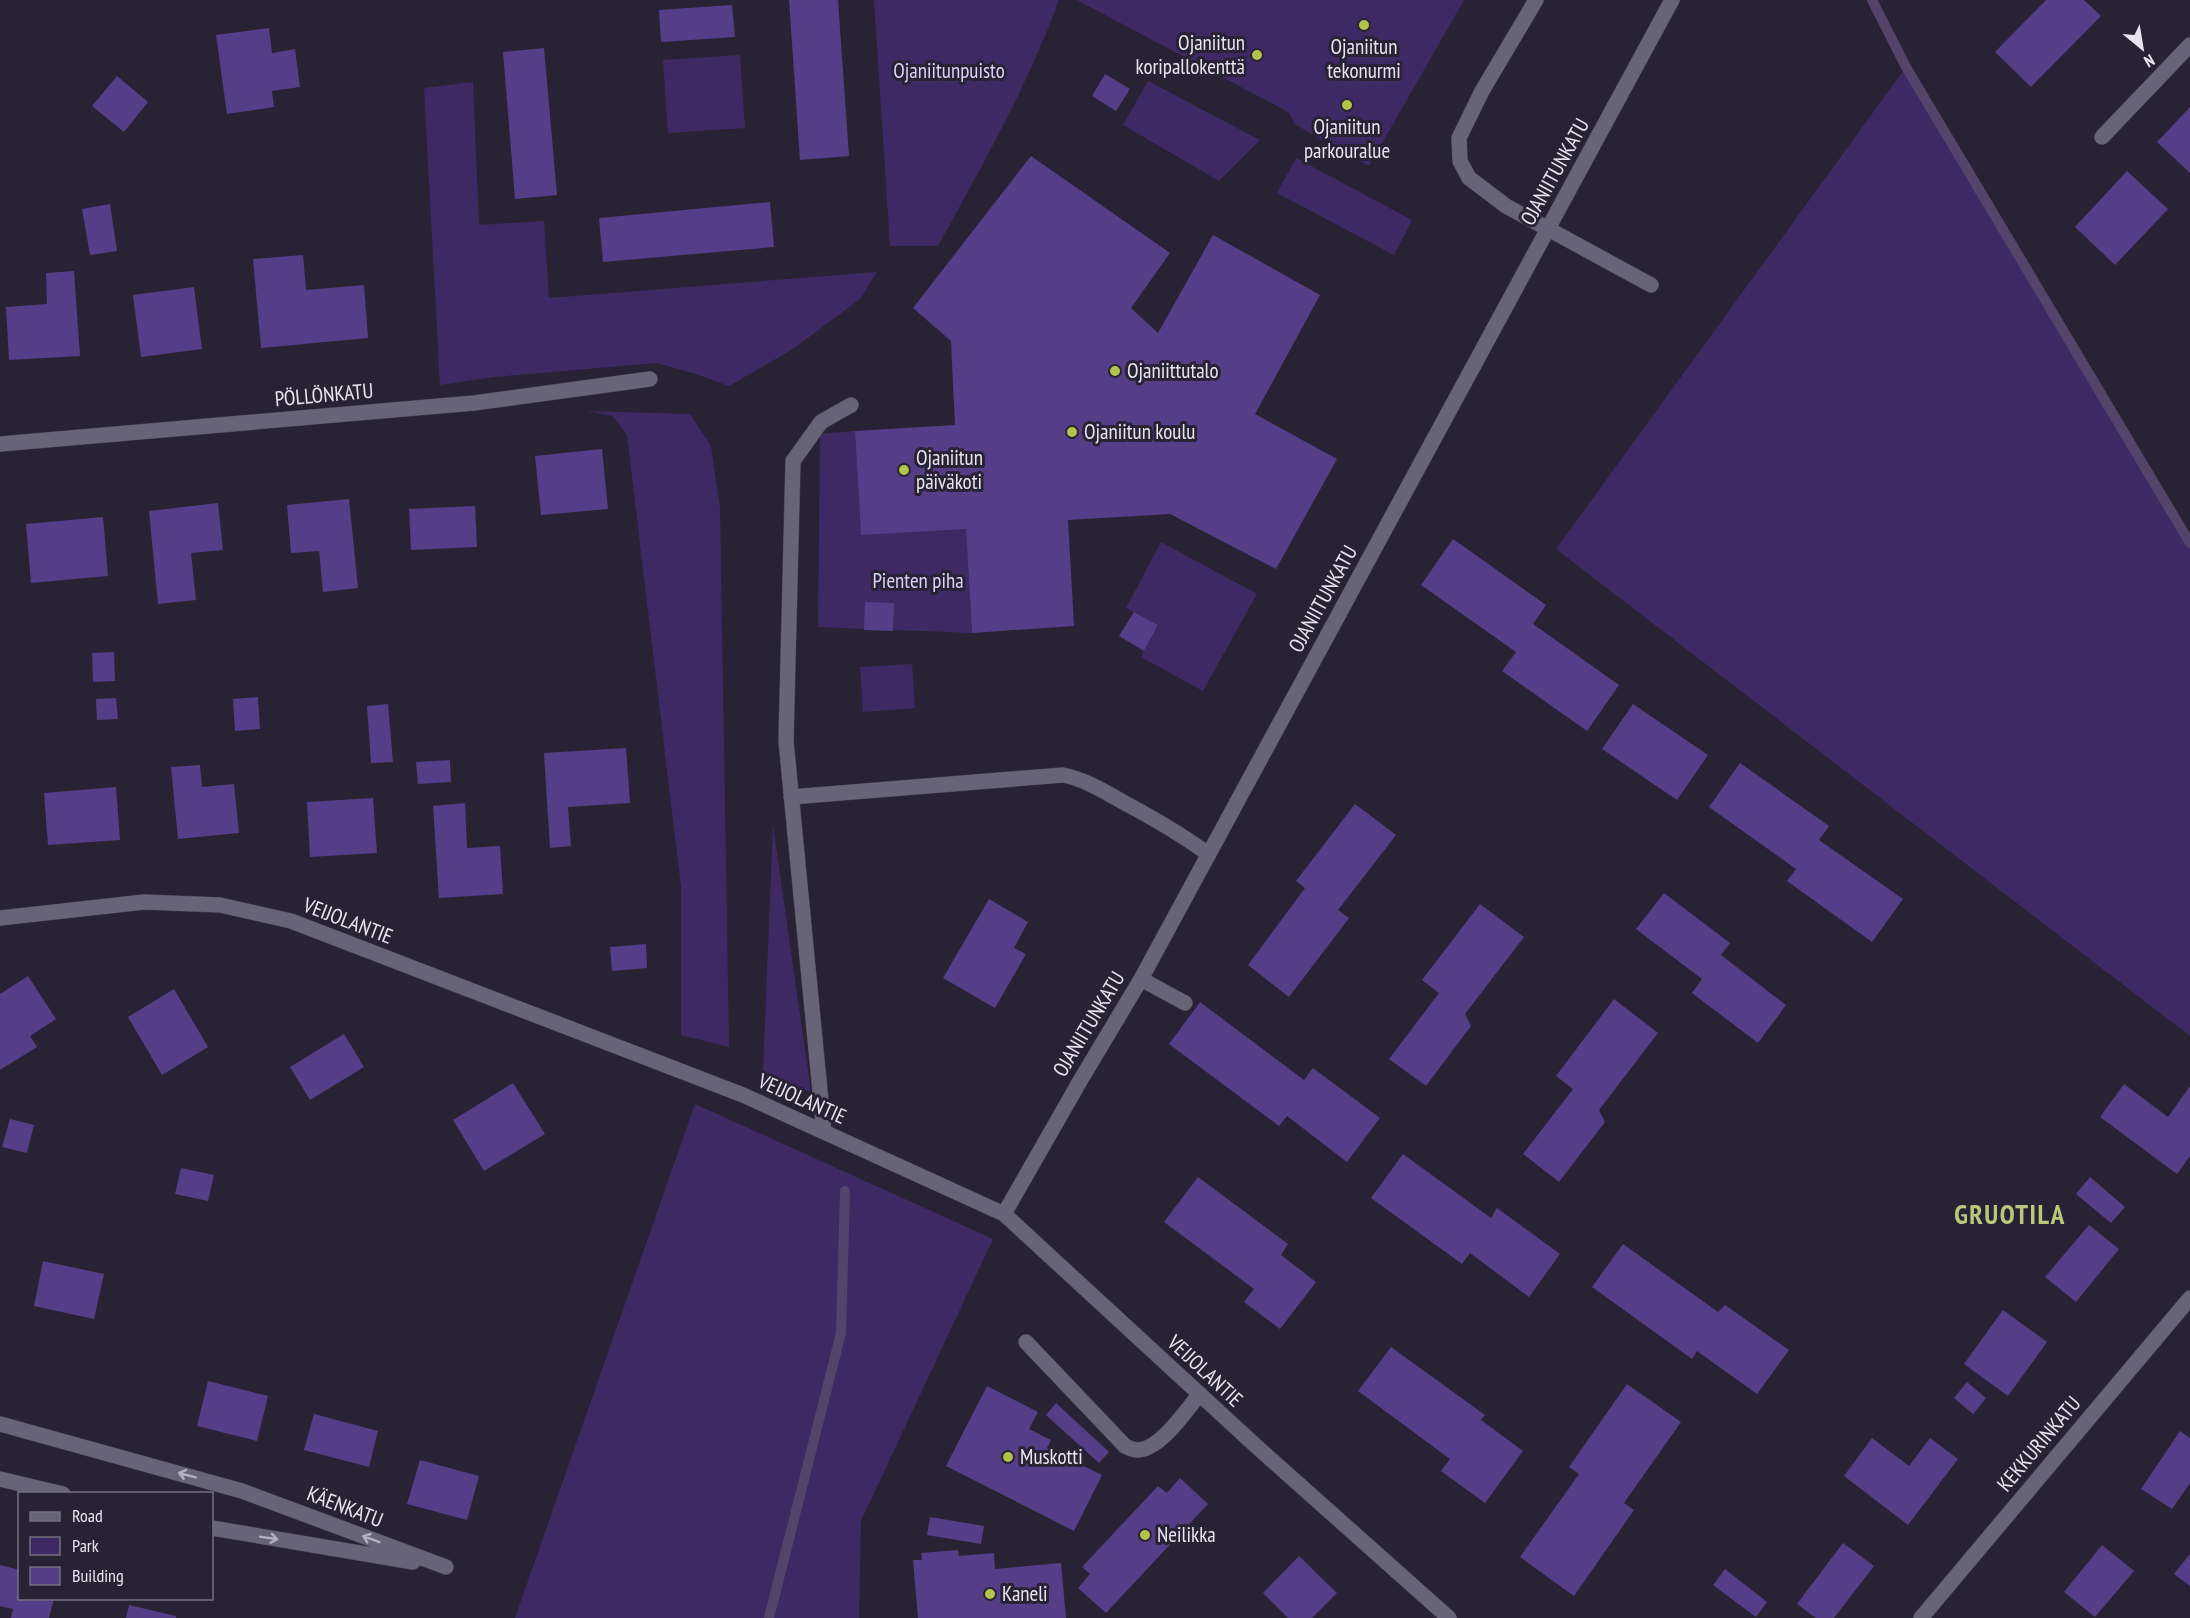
<svg xmlns="http://www.w3.org/2000/svg" width="2190" height="1618" font-family="'PT Sans Narrow',sans-serif">
<rect width="100%" height="100%" fill="#282334"/>
<path fill="#3e2964" d="M 874,0 L 1059,0 C 1028,85 982,166 938,246 L 890,246 Z
M 1077,0 L 1464,0 L 1369,166 L 1296,125 L 1288,112 Z
M 740,55 L 745,128 L 668,133 L 663,60 Z
M 1906,67 L 2190,543 L 2190,1036 L 1556,549 Z
M 1148,81 L 1260,140 L 1219,181 L 1123,125 Z
M 473,82 L 479,225 L 544,221 L 549,298 L 877,272 L 860,299 L 793,349 L 729,386 L 696,374 L 657,363 L 494,377 L 440,385 L 424,88 Z
M 1296,158 L 1412,220 L 1394,255 L 1277,193 Z
M 586,411 L 690,414 L 711,446 L 720,508 L 729,1047 L 681,1035 L 681,887 L 627,435 L 613,416 Z
M 855,431 L 861,534 L 966,529 L 972,633 L 818,627 L 820,434 Z
M 1161,542 L 1257,594 L 1203,691 L 1141,657 L 1158,625 L 1126,608 Z
M 912,664 L 915,708 L 863,712 L 860,667 Z
M 773,825 L 811,1092 L 763,1072 Z
M 695,1104 L 993,1239 L 861,1521 L 859,1618 L 515,1618 Z"/>
<g fill="none" stroke-linecap="round" stroke-linejoin="round">
<path stroke="#54446b" stroke-width="10" d="M 1872,0 L 1906,67 L 2190,543
M 769,1618 L 841,1333 L 845,1191"/>
</g>
<path fill="#563d88" d="M 789,0 L 838,0 L 849,156 L 800,160 Z
M 2046,0 L 2084,0 L 2101,16 L 2031,87 L 1995,52 Z
M 732,5 L 735,37 L 661,42 L 659,10 Z
M 269,28 L 272,53 L 295,49 L 300,87 L 272,91 L 274,107 L 227,114 L 216,35 Z
M 544,48 L 557,195 L 515,199 L 503,52 Z
M 1105,74 L 1130,89 L 1116,111 L 1092,96 Z
M 117,76 L 148,102 L 124,132 L 92,106 Z
M 2190,107 L 2190,173 L 2157,142 Z
M 1031,156 L 1170,253 L 1131,308 L 1158,333 L 1213,235 L 1320,295 L 1255,414 L 1337,459 L 1276,569 L 1170,514 L 1068,520 L 1074,626 L 972,633 L 966,529 L 861,535 L 855,431 L 955,425 L 951,341 L 913,308 Z
M 2127,171 L 2168,209 L 2115,265 L 2075,227 Z
M 770,202 L 774,247 L 603,262 L 599,218 Z
M 110,204 L 117,251 L 90,255 L 82,209 Z
M 303,255 L 306,290 L 364,285 L 368,338 L 261,348 L 253,259 Z
M 74,271 L 80,356 L 9,360 L 6,307 L 47,304 L 46,273 Z
M 194,287 L 202,349 L 141,357 L 133,295 Z
M 602,449 L 608,509 L 541,515 L 535,456 Z
M 349,499 L 358,588 L 323,592 L 319,551 L 291,553 L 287,505 Z
M 218,503 L 223,550 L 191,553 L 196,600 L 158,604 L 149,511 Z
M 475,506 L 477,547 L 411,550 L 409,509 Z
M 103,517 L 108,576 L 31,583 L 26,524 Z
M 1453,539 L 1546,605 L 1533,624 L 1619,685 L 1587,731 L 1502,671 L 1516,652 L 1421,585 Z
M 865,602 L 894,603 L 893,631 L 864,630 Z
M 1134,612 L 1158,625 L 1144,651 L 1119,636 Z
M 114,652 L 115,681 L 93,682 L 92,653 Z
M 258,697 L 260,729 L 235,731 L 233,699 Z
M 116,698 L 118,719 L 97,720 L 96,699 Z
M 388,704 L 393,762 L 371,763 L 367,706 Z
M 1633,704 L 1708,755 L 1677,800 L 1602,749 Z
M 626,748 L 630,803 L 568,807 L 571,846 L 550,848 L 544,753 Z
M 450,760 L 451,782 L 418,784 L 416,762 Z
M 1740,763 L 1829,826 L 1819,840 L 1903,899 L 1872,942 L 1787,881 L 1796,869 L 1709,807 Z
M 200,765 L 202,787 L 234,784 L 239,833 L 178,839 L 171,767 Z
M 116,787 L 120,840 L 48,845 L 44,793 Z
M 373,798 L 377,853 L 310,857 L 307,802 Z
M 465,803 L 467,848 L 500,846 L 503,894 L 439,898 L 433,806 Z
M 1355,804 L 1396,835 L 1338,910 L 1349,918 L 1289,997 L 1248,965 L 1305,888 L 1296,881 Z
M 1664,893 L 1730,943 L 1721,955 L 1786,1005 L 1758,1043 L 1692,993 L 1702,979 L 1636,929 Z
M 989,899 L 1028,922 L 1014,948 L 1026,954 L 995,1008 L 943,978 Z
M 1480,904 L 1524,937 L 1465,1014 L 1471,1026 L 1426,1086 L 1389,1059 L 1439,993 L 1422,980 Z
M 646,944 L 647,968 L 612,971 L 610,947 Z
M 28,976 L 56,1019 L 30,1036 L 37,1047 L 0,1070 L 0,994 Z
M 174,989 L 208,1047 L 162,1075 L 128,1017 Z
M 1614,999 L 1658,1033 L 1599,1110 L 1605,1122 L 1559,1182 L 1523,1154 L 1573,1089 L 1556,1076 Z
M 1200,1002 L 1304,1080 L 1313,1068 L 1380,1118 L 1347,1162 L 1287,1116 L 1279,1126 L 1169,1044 Z
M 344,1034 L 364,1067 L 310,1100 L 290,1067 Z
M 513,1083 L 545,1134 L 484,1171 L 453,1120 Z
M 2124,1084 L 2168,1117 L 2190,1086 L 2190,1156 L 2177,1174 L 2100,1117 Z
M 10,1119 L 34,1125 L 27,1153 L 2,1147 Z
M 1403,1154 L 1491,1218 L 1497,1208 L 1560,1254 L 1529,1297 L 1470,1253 L 1462,1264 L 1371,1198 Z
M 181,1168 L 214,1175 L 208,1201 L 175,1194 Z
M 1198,1177 L 1288,1244 L 1281,1255 L 1316,1282 L 1280,1329 L 1244,1302 L 1254,1289 L 1164,1222 Z
M 2090,1177 L 2125,1207 L 2111,1223 L 2076,1194 Z
M 2089,1225 L 2119,1249 L 2076,1302 L 2045,1277 Z
M 1623,1244 L 1718,1312 L 1725,1305 L 1789,1350 L 1757,1394 L 1697,1351 L 1692,1359 L 1592,1287 Z
M 43,1261 L 104,1274 L 94,1319 L 34,1306 Z
M 2003,1310 L 2047,1342 L 2008,1396 L 1964,1364 Z
M 1391,1347 L 1485,1415 L 1481,1420 L 1523,1451 L 1485,1503 L 1441,1471 L 1450,1459 L 1358,1391 Z
M 208,1381 L 268,1396 L 257,1441 L 197,1426 Z
M 1967,1382 L 1986,1398 L 1973,1414 L 1954,1398 Z
M 1627,1384 L 1681,1422 L 1624,1503 L 1634,1510 L 1574,1596 L 1520,1557 L 1579,1474 L 1569,1467 Z
M 987,1386 L 1038,1412 L 1029,1429 L 1051,1440 L 1047,1448 L 1102,1475 L 1074,1531 L 946,1466 Z
M 1056,1403 L 1109,1452 L 1099,1463 L 1046,1415 Z
M 314,1414 L 378,1431 L 369,1467 L 304,1450 Z
M 2180,1431 L 2190,1438 L 2190,1483 L 2172,1509 L 2141,1489 Z
M 1872,1438 L 1909,1466 L 1930,1438 L 1958,1459 L 1908,1525 L 1844,1476 Z
M 420,1460 L 479,1476 L 467,1520 L 407,1504 Z
M 1180,1478 L 1208,1504 L 1106,1613 L 1078,1588 L 1090,1574 L 1082,1567 L 1158,1486 L 1167,1493 Z
M 930,1517 L 984,1526 L 981,1544 L 927,1535 Z
M 1843,1543 L 1874,1566 L 1834,1618 L 1816,1618 L 1797,1604 Z
M 2102,1545 L 2134,1571 L 2095,1617 L 2064,1592 Z
M 958,1550 L 959,1556 L 994,1553 L 995,1569 L 1061,1563 L 1066,1618 L 918,1618 L 913,1560 L 922,1560 L 921,1553 Z
M 2189,1555 L 2190,1556 L 2190,1586 L 2174,1574 Z
M 1299,1556 L 1337,1593 L 1312,1618 L 1288,1618 L 1263,1593 Z
M 0,1565 L 20,1570 L 20,1598 L 54,1598 L 49,1618 L 11,1618 L 13,1609 L 0,1606 Z
M 1725,1569 L 1767,1602 L 1756,1617 L 1713,1585 Z
M 129,1605 L 176,1616 L 176,1618 L 126,1618 Z"/>
<g fill="none" stroke-linecap="round" stroke-linejoin="round">
<defs>
<path id="minor" d="M 1536,0 L 1482,91 L 1459,138 L 1460,161 L 1469,178 L 1506,206 L 1651,285
M 2102,137 L 2190,45
M 0,444 L 474,403 L 650,379
M 791,797 L 1063,775 C 1084,779 1104,791 1123,802 C 1153,818 1181,834 1208,854
M 0,918 L 144,902 L 220,905 L 291,921 L 743,1095 L 1004,1214 L 1256,1446 L 1449,1618
M 1141,979 L 1185,1003
M 824,1132 L 786,741 L 793,461 L 821,422 L 851,405
M 1004,1214 L 1080,1081 L 1141,979 L 1672,0
M 1026,1342 L 1125,1446 C 1129,1448 1134,1450 1138,1450 C 1161,1449 1186,1410 1200,1394
M 0,1424 L 242,1491 L 446,1567
M 0,1479 L 63,1494
M 212,1528 L 413,1562
M 1921,1618 L 2190,1298"/>
</defs>
<use href="#minor" stroke="#44404e" stroke-width="16"/>
<use href="#minor" stroke="#686477" stroke-width="15"/>
</g>
<defs><path id="oneway-shaft" d="M-6 0H5M1.5-3L5.5 0L1.5 3" fill="none" stroke-width="1.6" stroke-linecap="round" stroke-linejoin="round" transform="scale(1.5)"/></defs>
<g stroke="#b4b1bf">
<use href="#oneway-shaft" transform="translate(187 1475) rotate(-165)"/>
<use href="#oneway-shaft" transform="translate(269 1538) rotate(9)"/>
<use href="#oneway-shaft" transform="translate(371 1539) rotate(-159)"/>
</g>
<g fill="#b2c34c" stroke="#282334" stroke-width="2">
<circle cx="1364" cy="25" r="6"/>
<circle cx="1257" cy="55" r="6"/>
<circle cx="1347" cy="105" r="6"/>
<circle cx="1115" cy="371" r="6"/>
<circle cx="1072" cy="432" r="6"/>
<circle cx="904" cy="470" r="6"/>
<circle cx="1008" cy="1457" r="6"/>
<circle cx="1145" cy="1535" r="6"/>
<circle cx="990" cy="1594" r="6"/>
</g>
<g text-anchor="middle" stroke-width="6" stroke-linejoin="round" paint-order="stroke">
<g font-size="21" fill="#e7e4ef" stroke="#282334" text-anchor="start">
<text x="1245" y="50" text-anchor="end">Ojaniitun<tspan x="1245" dy="24">koripallokenttä</tspan></text>
<text x="1364" y="54" text-anchor="middle">Ojaniitun<tspan x="1364" dy="24">tekonurmi</tspan></text>
<text x="1347" y="134" text-anchor="middle">Ojaniitun<tspan x="1347" dy="24">parkouralue</tspan></text>
<text x="1127" y="378">Ojaniittutalo</text>
<text x="1084" y="439">Ojaniitun koulu</text>
<text x="916" y="465">Ojaniitun<tspan x="916" dy="24">päiväkoti</tspan></text>
<text x="1020" y="1464">Muskotti</text>
<text x="1157" y="1542">Neilikka</text>
<text x="1002" y="1601">Kaneli</text>
</g>
<g font-size="21" fill="#dbd0fb" stroke="#282334">
<text x="949" y="78">Ojaniitunpuisto</text>
<text x="918" y="588">Pienten piha</text>
</g>
<g font-size="21" fill="#e7e4ef" stroke="#282334">
<text transform="translate(1555 172) rotate(-61)" y="7">OJANIITUNKATU</text>
<text transform="translate(324 395) rotate(-5)" y="7">PÖLLÖNKATU</text>
<text transform="translate(1323 599) rotate(-61)" y="7">OJANIITUNKATU</text>
<text transform="translate(348 921) rotate(21)" y="7">VEIJOLANTIE</text>
<text transform="translate(1089 1024) rotate(-59)" y="7">OJANIITUNKATU</text>
<text transform="translate(802 1099) rotate(24)" y="7">VEIJOLANTIE</text>
<text transform="translate(1205 1371) rotate(43)" y="7">VEIJOLANTIE</text>
<text transform="translate(2039 1444) rotate(-50)" y="7">KEKKURINKATU</text>
<text transform="translate(345 1507) rotate(21)" y="7">KÄENKATU</text>
</g>
<g font-size="27" font-weight="bold" letter-spacing="1.5" fill="#bbc87c" stroke="#282334">
<text x="2010" y="1224">GRUOTILA</text>
</g>
</g>
<rect x="18" y="1492" width="195" height="108" fill="#282334" stroke="#74707f" stroke-width="1.5"/>
<rect x="30" y="1512" width="30" height="9" fill="#686477" stroke="#74707f" stroke-width="1.5"/>
<text x="72" y="1522" font-size="18" fill="#e7e4ef">Road</text>
<rect x="30" y="1537" width="30" height="18" fill="#3e2964" stroke="#74707f" stroke-width="1.5"/>
<text x="72" y="1552" font-size="18" fill="#e7e4ef">Park</text>
<rect x="30" y="1567" width="30" height="18" fill="#563d88" stroke="#74707f" stroke-width="1.5"/>
<text x="72" y="1582" font-size="18" fill="#e7e4ef">Building</text>
<g transform="translate(2142 48) rotate(150)" stroke="#282334" stroke-width="4.5" paint-order="stroke">
<path d="M0-4.5L10 22L0 15L-10 22Z" fill="#e7e4ef"/>
<text y="-9" font-size="16" font-weight="bold" text-anchor="middle" fill="#e7e4ef">N</text>
</g>
</svg>
